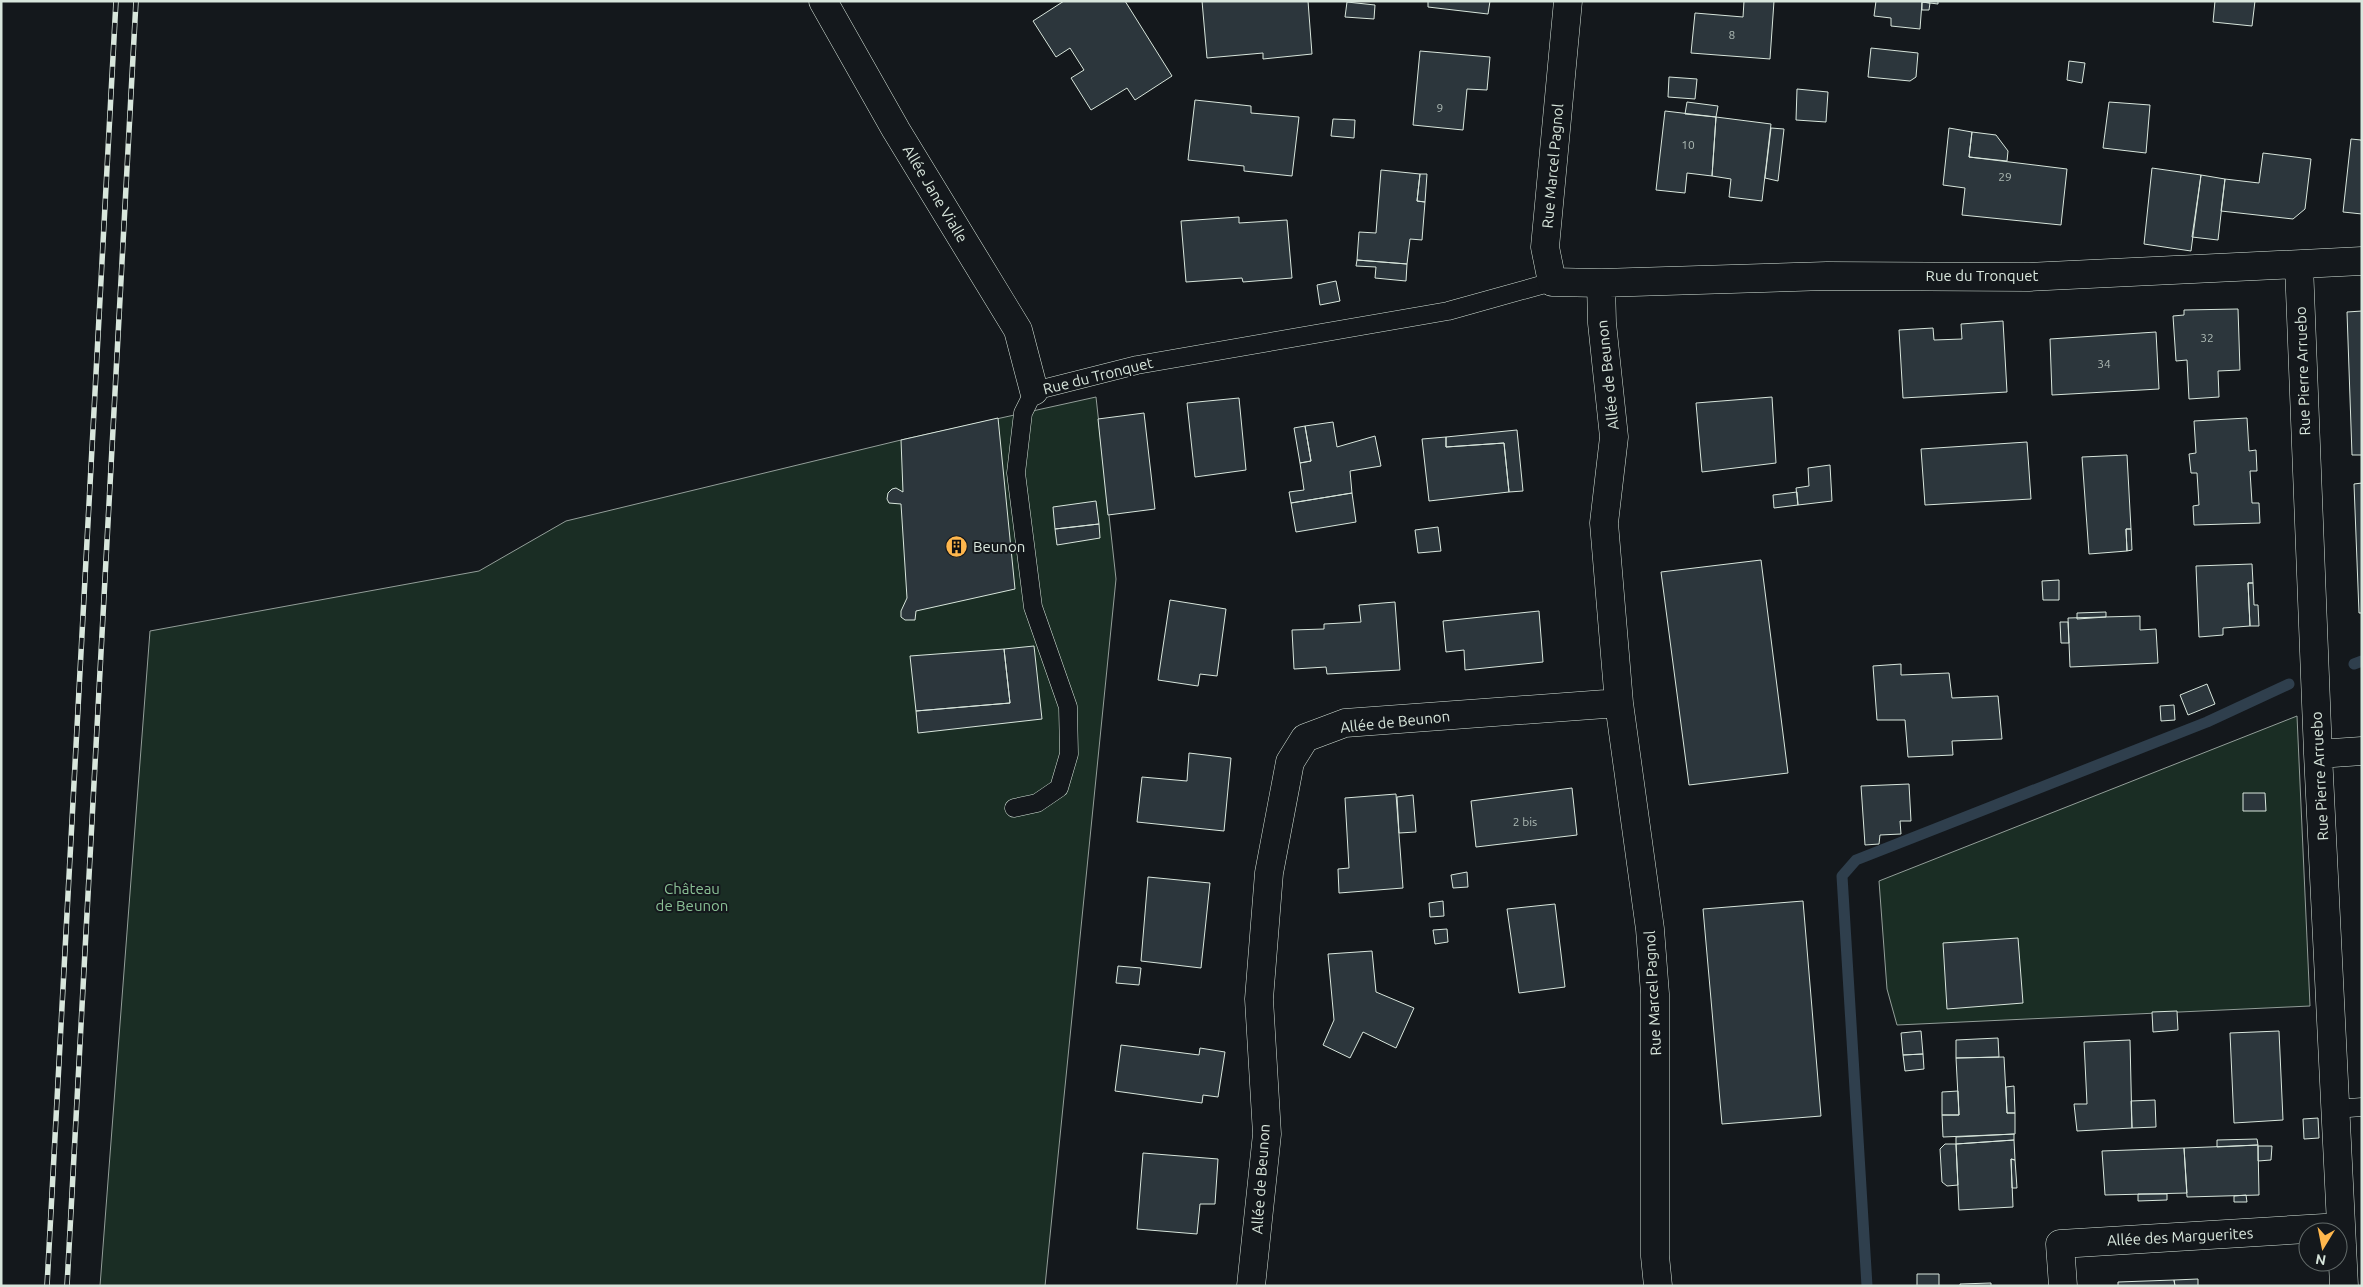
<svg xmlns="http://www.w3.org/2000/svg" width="2363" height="1287" font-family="Ubuntu,sans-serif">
<rect width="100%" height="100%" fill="#14181c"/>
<path fill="#1a2d24" stroke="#939e99" d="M 1096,397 L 1116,579 L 1045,1286 L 100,1286 L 150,631 L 479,571 L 566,521 L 901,440 Z
M 2297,716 L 2310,1006 L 1897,1025 L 1887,989 L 1879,881 Z"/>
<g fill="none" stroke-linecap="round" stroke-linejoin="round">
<path stroke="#2f3f4d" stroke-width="11" d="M 2354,664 L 2362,661
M 1867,1286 L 1842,876 L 1856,860 L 2207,722 L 2289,684"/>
</g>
<path fill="#2c363c" stroke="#d8e6dc" d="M 1064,1 L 1125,1 L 1172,76 L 1135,100 L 1127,88 L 1091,110 L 1071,78 L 1084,70 L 1070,48 L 1056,57 L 1033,21 Z
M 1202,1 L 1308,1 L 1312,54 L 1263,59 L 1263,53 L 1207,58 Z
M 1428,1 L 1490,1 L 1488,14 L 1428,7 Z
M 1744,1 L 1774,1 L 1770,59 L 1691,53 L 1695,13 L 1743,17 Z
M 1876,1 L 1938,1 L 1938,4 L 1922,2 L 1920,29 L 1891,26 L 1891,18 L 1874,16 Z
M 2215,1 L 2255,1 L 2252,26 L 2213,22 Z
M 1347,2 L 1375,5 L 1374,19 L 1345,17 Z
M 1922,2 L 1930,3 L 1929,10 L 1922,10 Z
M 1871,48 L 1918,53 L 1916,77 L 1910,81 L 1868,77 Z
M 1420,51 L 1490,57 L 1487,90 L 1467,89 L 1463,130 L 1413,125 Z
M 2069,61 L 2085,63 L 2082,83 L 2067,80 Z
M 1669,77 L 1697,79 L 1695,99 L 1668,97 Z
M 1797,89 L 1828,92 L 1826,122 L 1796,120 Z
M 1195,100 L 1251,106 L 1251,113 L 1299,117 L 1292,176 L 1244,171 L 1244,166 L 1188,160 Z
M 1687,102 L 1718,106 L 1716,117 L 1685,114 Z
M 2109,102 L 2150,105 L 2146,153 L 2103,148 Z
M 1665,111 L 1716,117 L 1712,176 L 1687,173 L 1685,193 L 1656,190 Z
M 1716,117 L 1771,124 L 1762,201 L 1729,197 L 1731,179 L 1712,176 Z
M 1333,119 L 1355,120 L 1354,138 L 1331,136 Z
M 1771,128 L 1784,129 L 1778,181 L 1765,178 Z
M 1949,128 L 1972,132 L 1969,157 L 2067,169 L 2061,225 L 1962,215 L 1965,188 L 1943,185 Z
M 1972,132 L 1996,135 L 2008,151 L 2007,161 L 1969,157 Z
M 2351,139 L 2361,140 L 2362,143 L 2362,214 L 2343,212 Z
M 2263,153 L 2311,159 L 2305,209 L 2293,219 L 2221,211 L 2225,179 L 2259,183 Z
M 2152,168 L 2201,175 L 2191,251 L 2144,244 Z
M 1381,170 L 1420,174 L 1417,201 L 1425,202 L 1422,240 L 1410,239 L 1407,264 L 1357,260 L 1359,232 L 1376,233 Z
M 1420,174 L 1427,174 L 1425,202 L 1417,201 Z
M 2201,175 L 2225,179 L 2218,240 L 2192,237 Z
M 1239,217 L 1239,223 L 1287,220 L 1292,278 L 1243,282 L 1242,278 L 1186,282 L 1181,221 Z
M 1357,260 L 1407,264 L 1406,281 L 1375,278 L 1376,267 L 1356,266 Z
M 1336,281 L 1340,301 L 1320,305 L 1317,285 Z
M 2238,309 L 2240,370 L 2218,371 L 2219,397 L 2189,399 L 2187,360 L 2176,361 L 2173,316 L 2184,315 L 2184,310 Z
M 2362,311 L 2362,455 L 2352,455 L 2347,312 Z
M 2003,321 L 2007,392 L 1903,398 L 1899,330 L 1933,328 L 1934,340 L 1962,339 L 1961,324 Z
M 2156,332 L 2159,389 L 2052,395 L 2050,339 Z
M 1772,397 L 1776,463 L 1702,472 L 1696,403 Z
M 1239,398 L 1246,470 L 1195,477 L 1187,403 Z
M 1144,413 L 1155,509 L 1108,515 L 1098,419 Z
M 998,418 L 1015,589 L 916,611 L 915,620 L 905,620 L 901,617 L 901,611 L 907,598 L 901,504 L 889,503 L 887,499 L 888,493 L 892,489 L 896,488 L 903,492 L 901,440 Z
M 2247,418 L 2249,451 L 2256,450 L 2257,471 L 2250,471 L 2252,503 L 2259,503 L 2260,523 L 2194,525 L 2193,506 L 2199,505 L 2197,473 L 2191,473 L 2189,454 L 2196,453 L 2194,421 Z
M 1333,422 L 1337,447 L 1375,436 L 1381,466 L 1350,471 L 1352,493 L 1291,503 L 1289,492 L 1304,490 L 1300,463 L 1311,461 L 1305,426 Z
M 1305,426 L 1311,461 L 1300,463 L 1294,428 Z
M 1517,430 L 1523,491 L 1509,492 L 1504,443 L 1446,447 L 1446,437 Z
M 1446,437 L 1446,447 L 1504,443 L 1509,492 L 1429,501 L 1422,439 Z
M 2027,442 L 2031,499 L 1925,505 L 1921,449 Z
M 2127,455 L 2131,529 L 2126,529 L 2127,551 L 2089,554 L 2082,457 Z
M 1830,465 L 1832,501 L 1798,505 L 1796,488 L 1809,486 L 1808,468 Z
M 2362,483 L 2362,613 L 2359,613 L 2354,484 Z
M 1797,492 L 1798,505 L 1774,508 L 1773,495 Z
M 1352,493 L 1356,522 L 1296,532 L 1291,503 Z
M 1096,501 L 1099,524 L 1055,529 L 1053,507 Z
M 1099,524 L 1100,538 L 1057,545 L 1055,529 Z
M 1438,527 L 1441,551 L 1418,553 L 1415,530 Z
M 2126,529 L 2131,529 L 2132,550 L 2127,551 Z
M 1761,560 L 1788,773 L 1689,785 L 1661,572 Z
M 2252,564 L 2253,583 L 2248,583 L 2250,626 L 2223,628 L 2223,635 L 2199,637 L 2196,566 Z
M 2059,580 L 2059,600 L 2043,600 L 2042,581 Z
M 2248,583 L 2253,583 L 2254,605 L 2258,605 L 2259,626 L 2250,626 Z
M 1170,600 L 1226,609 L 1217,676 L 1200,674 L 1198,686 L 1158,680 Z
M 1395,602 L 1400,670 L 1327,674 L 1326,667 L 1294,669 L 1292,630 L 1324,629 L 1324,624 L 1361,622 L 1359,605 Z
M 1539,611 L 1543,662 L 1465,670 L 1464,650 L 1446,652 L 1443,621 Z
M 2106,612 L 2106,617 L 2077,619 L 2077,613 Z
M 2140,616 L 2140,630 L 2156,629 L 2158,663 L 2070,667 L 2068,618 Z
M 2060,622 L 2068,622 L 2069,643 L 2061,643 Z
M 1034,646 L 1042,719 L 918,733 L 916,711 L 1010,703 L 1004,649 Z
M 1004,649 L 1010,703 L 916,711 L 910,656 Z
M 1901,664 L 1901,675 L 1949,673 L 1952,698 L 1998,696 L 2002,739 L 1952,741 L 1953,755 L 1908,757 L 1905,720 L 1877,720 L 1873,666 Z
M 2207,684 L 2215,704 L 2188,715 L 2180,695 Z
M 2174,705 L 2175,720 L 2161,721 L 2160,706 Z
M 1189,753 L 1231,758 L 1224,831 L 1137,822 L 1142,777 L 1187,781 Z
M 1909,784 L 1911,821 L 1900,821 L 1901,834 L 1880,835 L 1879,844 L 1865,845 L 1861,786 Z
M 1572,788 L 1577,835 L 1476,847 L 1471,801 Z
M 2243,793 L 2265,793 L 2266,811 L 2243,811 Z
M 1396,794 L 1403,888 L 1339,893 L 1338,869 L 1349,868 L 1345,798 Z
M 1413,795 L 1416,832 L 1399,833 L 1397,797 Z
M 1467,872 L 1468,887 L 1453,888 L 1451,875 Z
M 1148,877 L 1210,883 L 1201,968 L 1141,961 Z
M 1443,901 L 1444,916 L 1430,917 L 1429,903 Z
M 1803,901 L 1821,1116 L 1722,1124 L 1703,909 Z
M 1555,904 L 1565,987 L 1519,993 L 1507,909 Z
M 1447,929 L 1448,942 L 1435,944 L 1433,930 Z
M 2018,938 L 2023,1003 L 1947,1009 L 1943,943 Z
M 1372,951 L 1376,992 L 1414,1008 L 1396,1048 L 1363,1032 L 1350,1058 L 1323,1045 L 1334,1020 L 1328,954 Z
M 1118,966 L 1141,968 L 1139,985 L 1116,983 Z
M 2177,1011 L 2178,1030 L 2153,1032 L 2152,1012 Z
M 1921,1031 L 1923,1054 L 1903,1055 L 1901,1033 Z
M 2279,1031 L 2283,1120 L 2234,1123 L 2230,1033 Z
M 1998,1038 L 1999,1057 L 1956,1058 L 1956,1040 Z
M 2130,1040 L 2132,1128 L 2077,1131 L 2074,1104 L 2087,1104 L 2084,1042 Z
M 1121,1045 L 1199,1055 L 1200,1048 L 1225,1052 L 1218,1097 L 1203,1095 L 1202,1103 L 1115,1091 Z
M 1923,1054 L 1924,1069 L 1905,1071 L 1903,1055 Z
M 2004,1057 L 2007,1113 L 2015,1113 L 2015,1134 L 1943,1137 L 1942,1115 L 1959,1115 L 1956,1058 Z
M 2014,1086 L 2015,1113 L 2007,1113 L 2006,1087 Z
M 1958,1091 L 1959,1115 L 1942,1115 L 1942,1092 Z
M 2155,1100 L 2156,1127 L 2132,1128 L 2131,1101 Z
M 2318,1118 L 2319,1138 L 2304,1139 L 2303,1119 Z
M 2014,1134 L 2014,1140 L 1956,1144 L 1956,1137 Z
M 2257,1139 L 2258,1145 L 2217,1147 L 2217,1140 Z
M 2014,1140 L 2015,1160 L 2011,1159 L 2013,1207 L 1959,1210 L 1956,1144 Z
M 1945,1144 L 1956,1144 L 1958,1185 L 1947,1186 L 1942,1182 L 1940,1149 Z
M 2258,1145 L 2259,1195 L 2187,1197 L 2184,1148 Z
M 2258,1146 L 2272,1146 L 2271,1160 L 2258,1161 Z
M 2184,1148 L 2187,1193 L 2105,1195 L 2102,1151 Z
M 1143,1153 L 1218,1159 L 1215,1204 L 1200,1204 L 1197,1234 L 1137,1229 Z
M 2011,1159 L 2015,1160 L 2017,1188 L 2012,1188 Z
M 2138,1194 L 2167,1194 L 2167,1200 L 2138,1201 Z
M 2246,1195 L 2247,1202 L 2234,1202 L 2234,1196 Z
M 1917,1274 L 1939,1274 L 1939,1286 L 1917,1286 Z
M 2198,1279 L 2198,1286 L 2175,1286 L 2174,1280 Z
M 2174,1280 L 2175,1286 L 2118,1286 L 2118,1282 Z
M 1991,1283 L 1991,1286 L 1960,1286 L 1960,1284 Z"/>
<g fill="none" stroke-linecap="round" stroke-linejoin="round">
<defs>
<path id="service" d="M 1014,808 L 1037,803 L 1059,788 L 1069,754 L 1068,707 L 1033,607 L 1016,473 L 1023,413 L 1034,391 L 1137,365 L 1448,311 L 1552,282
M 2335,1109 L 2362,1107"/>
<path id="minor" d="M 823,1 L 896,130 L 1018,330 L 1034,391
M 1568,1 L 1545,247 L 1552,282 L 1601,283 L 1827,276 L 2029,277 L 2362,261
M 2299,265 L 2318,754 L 2344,1286
M 1601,283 L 1602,323 L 1614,437 L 1604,523 L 1619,703 L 1650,929 L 1655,994 L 1655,1256 L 1658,1286
M 2318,754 L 2362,751
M 1251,1286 L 1267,1134 L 1259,999 L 1269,873 L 1290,762 L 1305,738 L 1345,723 L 1619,703
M 2063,1286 L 2060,1244 L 2341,1227"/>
</defs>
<use href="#service" stroke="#d8e6dc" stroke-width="19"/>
<use href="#minor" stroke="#d8e6dc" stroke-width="29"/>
<use href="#service" stroke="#14181c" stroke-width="18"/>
<use href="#minor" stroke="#14181c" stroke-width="28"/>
<defs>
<path id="rail" d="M 47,1286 L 116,1
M 67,1286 L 136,1"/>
</defs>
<use href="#rail" stroke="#d8e6dc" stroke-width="5.5"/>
<use href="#rail" stroke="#14181c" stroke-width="4" stroke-dasharray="11" stroke-linecap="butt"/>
</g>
<defs>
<symbol id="building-disc" viewBox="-11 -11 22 22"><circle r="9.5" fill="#ffb74d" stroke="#14181c"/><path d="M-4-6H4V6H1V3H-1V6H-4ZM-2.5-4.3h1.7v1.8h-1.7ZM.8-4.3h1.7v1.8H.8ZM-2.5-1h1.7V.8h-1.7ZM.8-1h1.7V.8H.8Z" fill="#111"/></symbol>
</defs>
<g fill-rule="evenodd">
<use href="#building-disc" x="944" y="534" width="25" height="25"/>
</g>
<g text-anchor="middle" stroke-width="4" stroke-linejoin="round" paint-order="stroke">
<g font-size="12" fill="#adbab4">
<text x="1732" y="39">8</text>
<text x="1440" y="112">9</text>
<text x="1688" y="149">10</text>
<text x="2005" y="181">29</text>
<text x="2207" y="342">32</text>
<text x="2104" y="368">34</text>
<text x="1525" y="826">2 bis</text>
</g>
<g font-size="15" fill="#d8e6dc" stroke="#14181c">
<text transform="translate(1553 166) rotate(-85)" y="5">Rue Marcel Pagnol</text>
<text transform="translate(935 194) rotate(59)" y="5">Allée Jane Vialle</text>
<text x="1982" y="281">Rue du Tronquet</text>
<text transform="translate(2303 371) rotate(-92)" y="5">Rue Pierre Arruebo</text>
<text transform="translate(1608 375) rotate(-96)" y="5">Allée de Beunon</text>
<text transform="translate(1098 376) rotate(-14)" y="5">Rue du Tronquet</text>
<text transform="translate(1395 722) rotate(-6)" y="5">Allée de Beunon</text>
<text transform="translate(2320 776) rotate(-93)" y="5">Rue Pierre Arruebo</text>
<text transform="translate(1653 993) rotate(-93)" y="5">Rue Marcel Pagnol</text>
<text transform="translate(1261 1179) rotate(-86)" y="5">Allée de Beunon</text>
<text transform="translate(2180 1237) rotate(-3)" y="5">Allée des Marguerites</text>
</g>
<g font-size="15" fill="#d8e6dc" stroke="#14181c" text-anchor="start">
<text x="973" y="552">Beunon</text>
</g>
<g font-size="15" fill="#8ac095" stroke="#14181c">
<text x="692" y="894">Château<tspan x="692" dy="17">de Beunon</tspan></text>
</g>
</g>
<rect width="2363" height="1287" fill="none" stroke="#d8e6dc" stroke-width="5"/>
<g transform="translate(2323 1247) rotate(190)"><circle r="24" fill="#14181c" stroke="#626a69"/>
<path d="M0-4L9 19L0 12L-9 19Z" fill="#ffb74d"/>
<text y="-8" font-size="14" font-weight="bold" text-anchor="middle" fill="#d8e6dc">N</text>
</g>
</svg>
